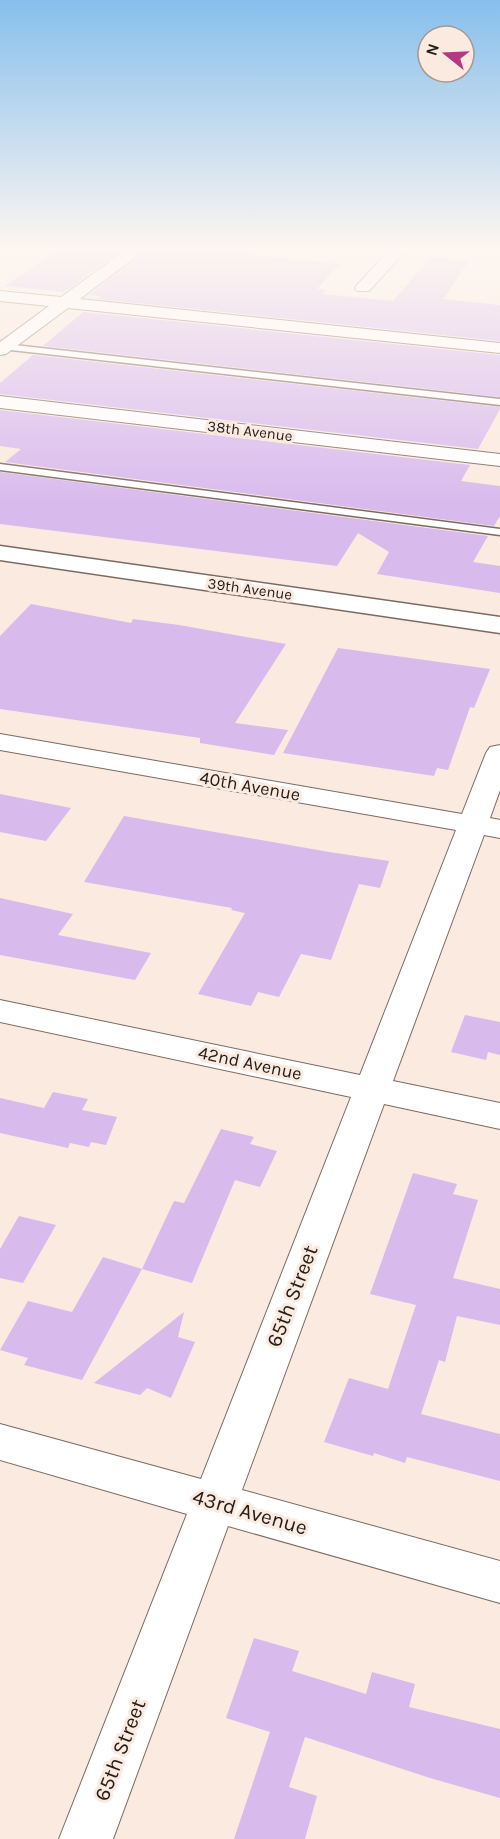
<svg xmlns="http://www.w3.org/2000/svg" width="500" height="1839" font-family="Karla,sans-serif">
<rect width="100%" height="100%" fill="#fbeadf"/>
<path fill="#d8baed" d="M 62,248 L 125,248 L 64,292 L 5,286 Z
M 149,248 L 237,248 L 233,253 L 340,264 L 317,289 L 326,290 L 322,294 L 393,301 L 431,257 L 469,261 L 443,299 L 500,305 L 500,341 L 98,299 L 101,296 L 89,295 Z
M 83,312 L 500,355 L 500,397 L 43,346 Z
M 33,355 L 500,407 L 500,409 L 478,449 L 0,394 L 0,383 Z
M 0,410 L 470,465 L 461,481 L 500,486 L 500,516 L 494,526 L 5,462 L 21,449 L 0,446 Z
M 0,472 L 488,536 L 473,562 L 500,566 L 500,593 L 377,574 L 389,552 L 358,533 L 337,566 L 0,524 Z
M 31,604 L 131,623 L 133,619 L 179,625 L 286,644 L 235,723 L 288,730 L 274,755 L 200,743 L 200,738 L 0,709 L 0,636 Z
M 338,648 L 490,669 L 474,708 L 470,707 L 448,770 L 437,768 L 434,776 L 283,753 Z
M 0,794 L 71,808 L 46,841 L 0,832 Z
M 124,816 L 329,852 L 389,861 L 380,888 L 359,884 L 331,960 L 301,954 L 279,997 L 258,992 L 251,1006 L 198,994 L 245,913 L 231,910 L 232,908 L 84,882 Z
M 0,898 L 73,914 L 58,935 L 151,953 L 135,980 L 0,955 Z
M 465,1015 L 500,1022 L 500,1055 L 488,1052 L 486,1060 L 451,1052 Z
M 53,1092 L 88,1099 L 82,1110 L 117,1117 L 106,1145 L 91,1142 L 89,1147 L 70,1143 L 68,1148 L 0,1133 L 0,1098 L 44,1108 Z
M 221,1129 L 254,1137 L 250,1144 L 277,1151 L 260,1187 L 235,1180 L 192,1283 L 142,1269 L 82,1380 L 24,1365 L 28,1358 L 0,1350 L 28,1301 L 72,1312 L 103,1257 L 142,1269 L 174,1201 L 184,1203 Z
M 413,1173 L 457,1184 L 453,1194 L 478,1200 L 453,1278 L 500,1289 L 500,1325 L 457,1316 L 445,1362 L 439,1360 L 421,1414 L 500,1434 L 500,1481 L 407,1457 L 405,1463 L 374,1453 L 373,1456 L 324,1442 L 349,1378 L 388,1389 L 416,1305 L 370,1294 Z
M 19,1216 L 56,1225 L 23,1283 L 0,1278 L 0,1249 Z
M 184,1312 L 178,1337 L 195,1342 L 171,1398 L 147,1388 L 140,1395 L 94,1383 Z
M 254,1638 L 299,1651 L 292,1671 L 366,1694 L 372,1672 L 415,1684 L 409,1707 L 500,1729 L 500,1798 L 430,1778 L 305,1737 L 289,1787 L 317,1796 L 305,1839 L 234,1839 L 270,1732 L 226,1718 Z"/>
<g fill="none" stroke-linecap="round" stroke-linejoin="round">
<defs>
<path id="service" d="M 5,344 L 500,399 L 500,405 L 2,349 L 1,347 Z
M 0,464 L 500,529 L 500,535 L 0,470 Z"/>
<path id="minor" d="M 129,248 L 147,248 L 80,299 L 500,343 L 500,353 L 68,308 L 6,354 L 0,355 L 0,342 L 49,306 L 0,301 L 0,291 L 61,297 Z
M 391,248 L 408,248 L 369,291 L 357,291 L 355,288 L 357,285 Z
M 0,396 L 500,454 L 500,466 L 0,408 Z
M 0,734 L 462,814 L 486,753 L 490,747 L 500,745 L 500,790 L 490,818 L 500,820 L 500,838 L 484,835 L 393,1081 L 500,1103 L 500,1129 L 384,1104 L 242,1490 L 500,1561 L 500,1603 L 228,1526 L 113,1839 L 59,1839 L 187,1514 L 0,1460 L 0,1424 L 201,1479 L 351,1097 L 0,1022 L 0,1000 L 360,1075 L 456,830 L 0,750 Z"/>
<path id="secondary" d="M 0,546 L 500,617 L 500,633 L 0,560 Z"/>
</defs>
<use href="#service" stroke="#7a6b62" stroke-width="3"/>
<use href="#minor" stroke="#7a6b62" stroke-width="2"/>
<use href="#secondary" stroke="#7a6b62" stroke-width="3"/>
<use href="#service" fill="#fff" fill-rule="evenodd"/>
<use href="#minor" fill="#fff" fill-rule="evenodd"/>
<use href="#secondary" fill="#fff" fill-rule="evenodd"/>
</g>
<linearGradient id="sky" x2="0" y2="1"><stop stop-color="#87bfec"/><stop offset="0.49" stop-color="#fdf6f1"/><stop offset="1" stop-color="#fdf6f1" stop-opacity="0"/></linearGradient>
<rect width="500" height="506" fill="url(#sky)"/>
<g text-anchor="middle" stroke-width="6" stroke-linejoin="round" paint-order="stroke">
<g font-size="15" fill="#231d19" stroke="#fbeadf">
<text transform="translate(250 431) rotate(7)" y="5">38th Avenue</text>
<text transform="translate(250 589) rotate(8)" y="5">39th Avenue</text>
</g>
<g font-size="18" fill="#231d19" stroke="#fbeadf">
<text transform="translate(250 786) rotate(10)" y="6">40th Avenue</text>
<text transform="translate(250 1063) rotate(12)" y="6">42nd Avenue</text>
</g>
<g font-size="21" fill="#231d19" stroke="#fbeadf">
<text transform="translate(292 1296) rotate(-69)" y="7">65th Street</text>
<text transform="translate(250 1512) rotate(16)" y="7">43rd Avenue</text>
<text transform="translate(120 1750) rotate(-69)" y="7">65th Street</text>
</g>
</g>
<g transform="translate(446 54) rotate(288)"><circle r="28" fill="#fbeadf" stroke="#a59890" stroke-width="1.5"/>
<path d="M0-4.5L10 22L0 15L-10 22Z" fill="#b73783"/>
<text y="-9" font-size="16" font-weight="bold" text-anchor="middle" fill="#231d19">N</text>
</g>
</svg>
